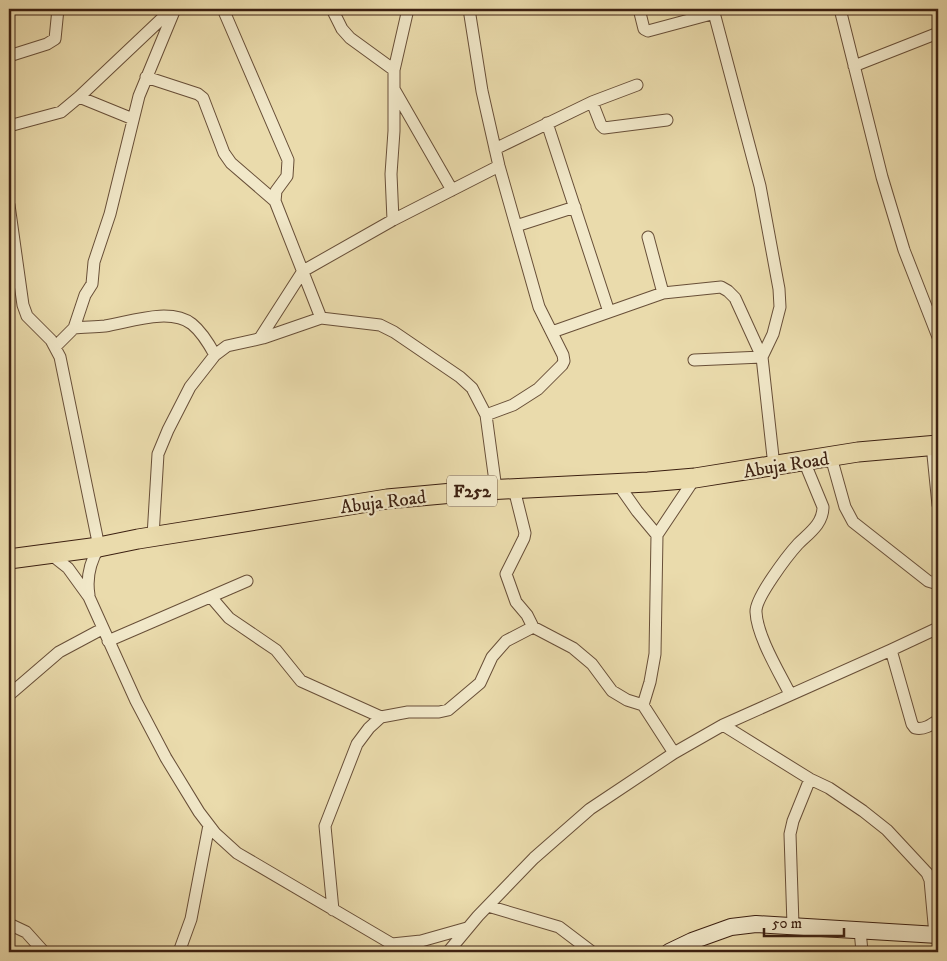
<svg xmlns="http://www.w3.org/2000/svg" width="947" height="961" font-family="'IM FELL DW Pica',serif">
<rect width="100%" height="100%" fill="#eadbac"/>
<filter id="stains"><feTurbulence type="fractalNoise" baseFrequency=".004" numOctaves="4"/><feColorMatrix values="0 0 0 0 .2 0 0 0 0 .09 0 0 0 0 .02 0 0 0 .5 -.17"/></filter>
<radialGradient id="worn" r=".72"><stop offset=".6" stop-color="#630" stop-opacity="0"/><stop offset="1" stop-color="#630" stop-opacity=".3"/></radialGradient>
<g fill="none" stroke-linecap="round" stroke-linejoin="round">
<defs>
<path id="street" d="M 223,9 L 288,160 L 287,176 L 276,191 L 275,201
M 332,9 L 342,29 L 350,38 L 394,70
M 469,9 L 482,91 L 499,166 L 539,307 L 563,355 L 564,361 L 562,365 L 538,389 L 513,405 L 486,415
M 639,9 L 644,29 L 648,31 L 715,13
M 713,9 L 760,186 L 779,289 L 780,307 L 773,334 L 762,357 L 774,466
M 840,9 L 882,177 L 904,250 L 938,337
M 9,56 L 47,44 L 55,39 L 58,9
M 854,66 L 938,33
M 146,77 L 198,94 L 203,98 L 224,153 L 231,163 L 275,201 L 321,318
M 394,89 L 452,190
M 79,97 L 133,119
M 592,102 L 601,125 L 604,128 L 667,120
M 547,123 L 609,312
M 9,126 L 61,112 L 79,97 L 172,9
M 495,149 L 592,102 L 637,85
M 9,205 L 23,305 L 27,316 L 51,340 L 60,357 L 99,547 C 90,562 86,577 89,595
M 393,220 L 391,174 L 394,131 L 394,70 L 408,9
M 516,226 L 575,207
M 648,237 L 663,293
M 74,328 C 84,327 95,327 105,326 C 130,322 170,307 192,324 C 202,332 209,344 215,355
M 552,332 L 663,293 L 721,287 L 728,291 L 735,298 L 762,357 L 694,360
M 260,338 L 303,271 L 393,220 L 499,166
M 55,347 L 74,328 L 85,295 L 92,284 L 94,262 L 110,214 L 139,96 L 175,9
M 932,445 L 938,505
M 831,457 L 845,507 L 853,522 L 928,581 L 938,584
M 618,484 L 637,511 L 657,535
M 514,489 L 525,533 L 524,538 L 506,574 L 516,602 L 527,615 L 533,627 L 573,648 L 592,664 L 612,691 L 627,700 L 643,705 L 674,753
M 153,536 L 158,454 L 168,430 L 190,387 L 215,355 L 227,346 L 263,338 L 321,318 L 380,325 L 394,332 L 460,377 L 472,388 L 486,415 L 496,489
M 49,553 L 68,568 L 89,597 L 136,701 L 166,758 L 199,812 L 215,833 L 237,853 L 392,944 L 399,952
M 211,597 L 229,618 L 276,650 L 301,681 L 381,717
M 108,641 L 247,581
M 891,650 L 912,724 L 915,728 C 924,730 931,725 938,720
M 790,694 C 779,672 757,636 756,612 C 755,598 788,555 798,544 C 809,533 823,524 823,507 L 804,461
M 9,695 L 59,652 L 102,629
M 643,705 L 650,682 L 655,654 L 657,535 L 695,478
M 723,725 L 810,779 L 829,788 L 863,811 L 887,830 L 927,873 L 930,880 L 935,935
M 488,906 L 559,927 L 592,952
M 333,910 L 325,826 L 357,744 L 369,728 L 381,717 L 408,712 L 439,712 L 448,710 L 480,683 L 492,657 L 506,641 L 533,627
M 9,924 L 26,932 L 44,952
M 793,925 L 790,834 L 793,821 L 810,779
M 860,930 L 862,952
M 392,944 L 421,941 L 467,928
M 179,952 L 191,919 L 209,825
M 448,952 L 478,916 L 534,858 L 590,809 L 674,753 L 723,725 L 891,650 L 938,628"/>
<path id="secondary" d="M 669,952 L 692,941 L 731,927 L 756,924 L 938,935"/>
<path id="primary" d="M 9,559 L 99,547 L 138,539 L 387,499 L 486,490 L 648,482 L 695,478 L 858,452 L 938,445"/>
</defs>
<use href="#street" stroke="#684f38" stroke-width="13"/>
<use href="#secondary" stroke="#3c2011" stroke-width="18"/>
<use href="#primary" stroke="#3c2011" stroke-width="21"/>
<use href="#street" stroke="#f1e8c9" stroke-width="11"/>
<use href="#secondary" stroke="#f1e8c9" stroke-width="16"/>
<use href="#primary" stroke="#eadbac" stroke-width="19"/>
</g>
<g text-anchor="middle" stroke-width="4.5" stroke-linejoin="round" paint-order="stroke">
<rect fill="#f1e8c9" stroke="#725c48" stroke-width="1" x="447" y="475.5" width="50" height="31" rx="4"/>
<g font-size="18" font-weight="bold" fill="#3c2011">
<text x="472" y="497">F252</text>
</g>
<g font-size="19" fill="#3c2011" stroke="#f1e8c9">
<text transform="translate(786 464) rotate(-9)" y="7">Abuja Road</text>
<text transform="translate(383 501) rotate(-7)" y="7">Abuja Road</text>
</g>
</g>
<rect width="947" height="961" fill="none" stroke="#eadbac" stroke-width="30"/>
<rect x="10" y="10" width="927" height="941" fill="none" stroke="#3c2011" stroke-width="2.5"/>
<rect x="15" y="15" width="917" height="931" fill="none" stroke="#3c2011"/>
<path d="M764 928v8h80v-8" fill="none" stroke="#3c2011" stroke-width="2.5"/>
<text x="772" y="928" font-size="15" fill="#3c2011" stroke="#f1e8c9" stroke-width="4" paint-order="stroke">50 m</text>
<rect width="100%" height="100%" filter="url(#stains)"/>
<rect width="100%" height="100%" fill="url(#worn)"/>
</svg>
